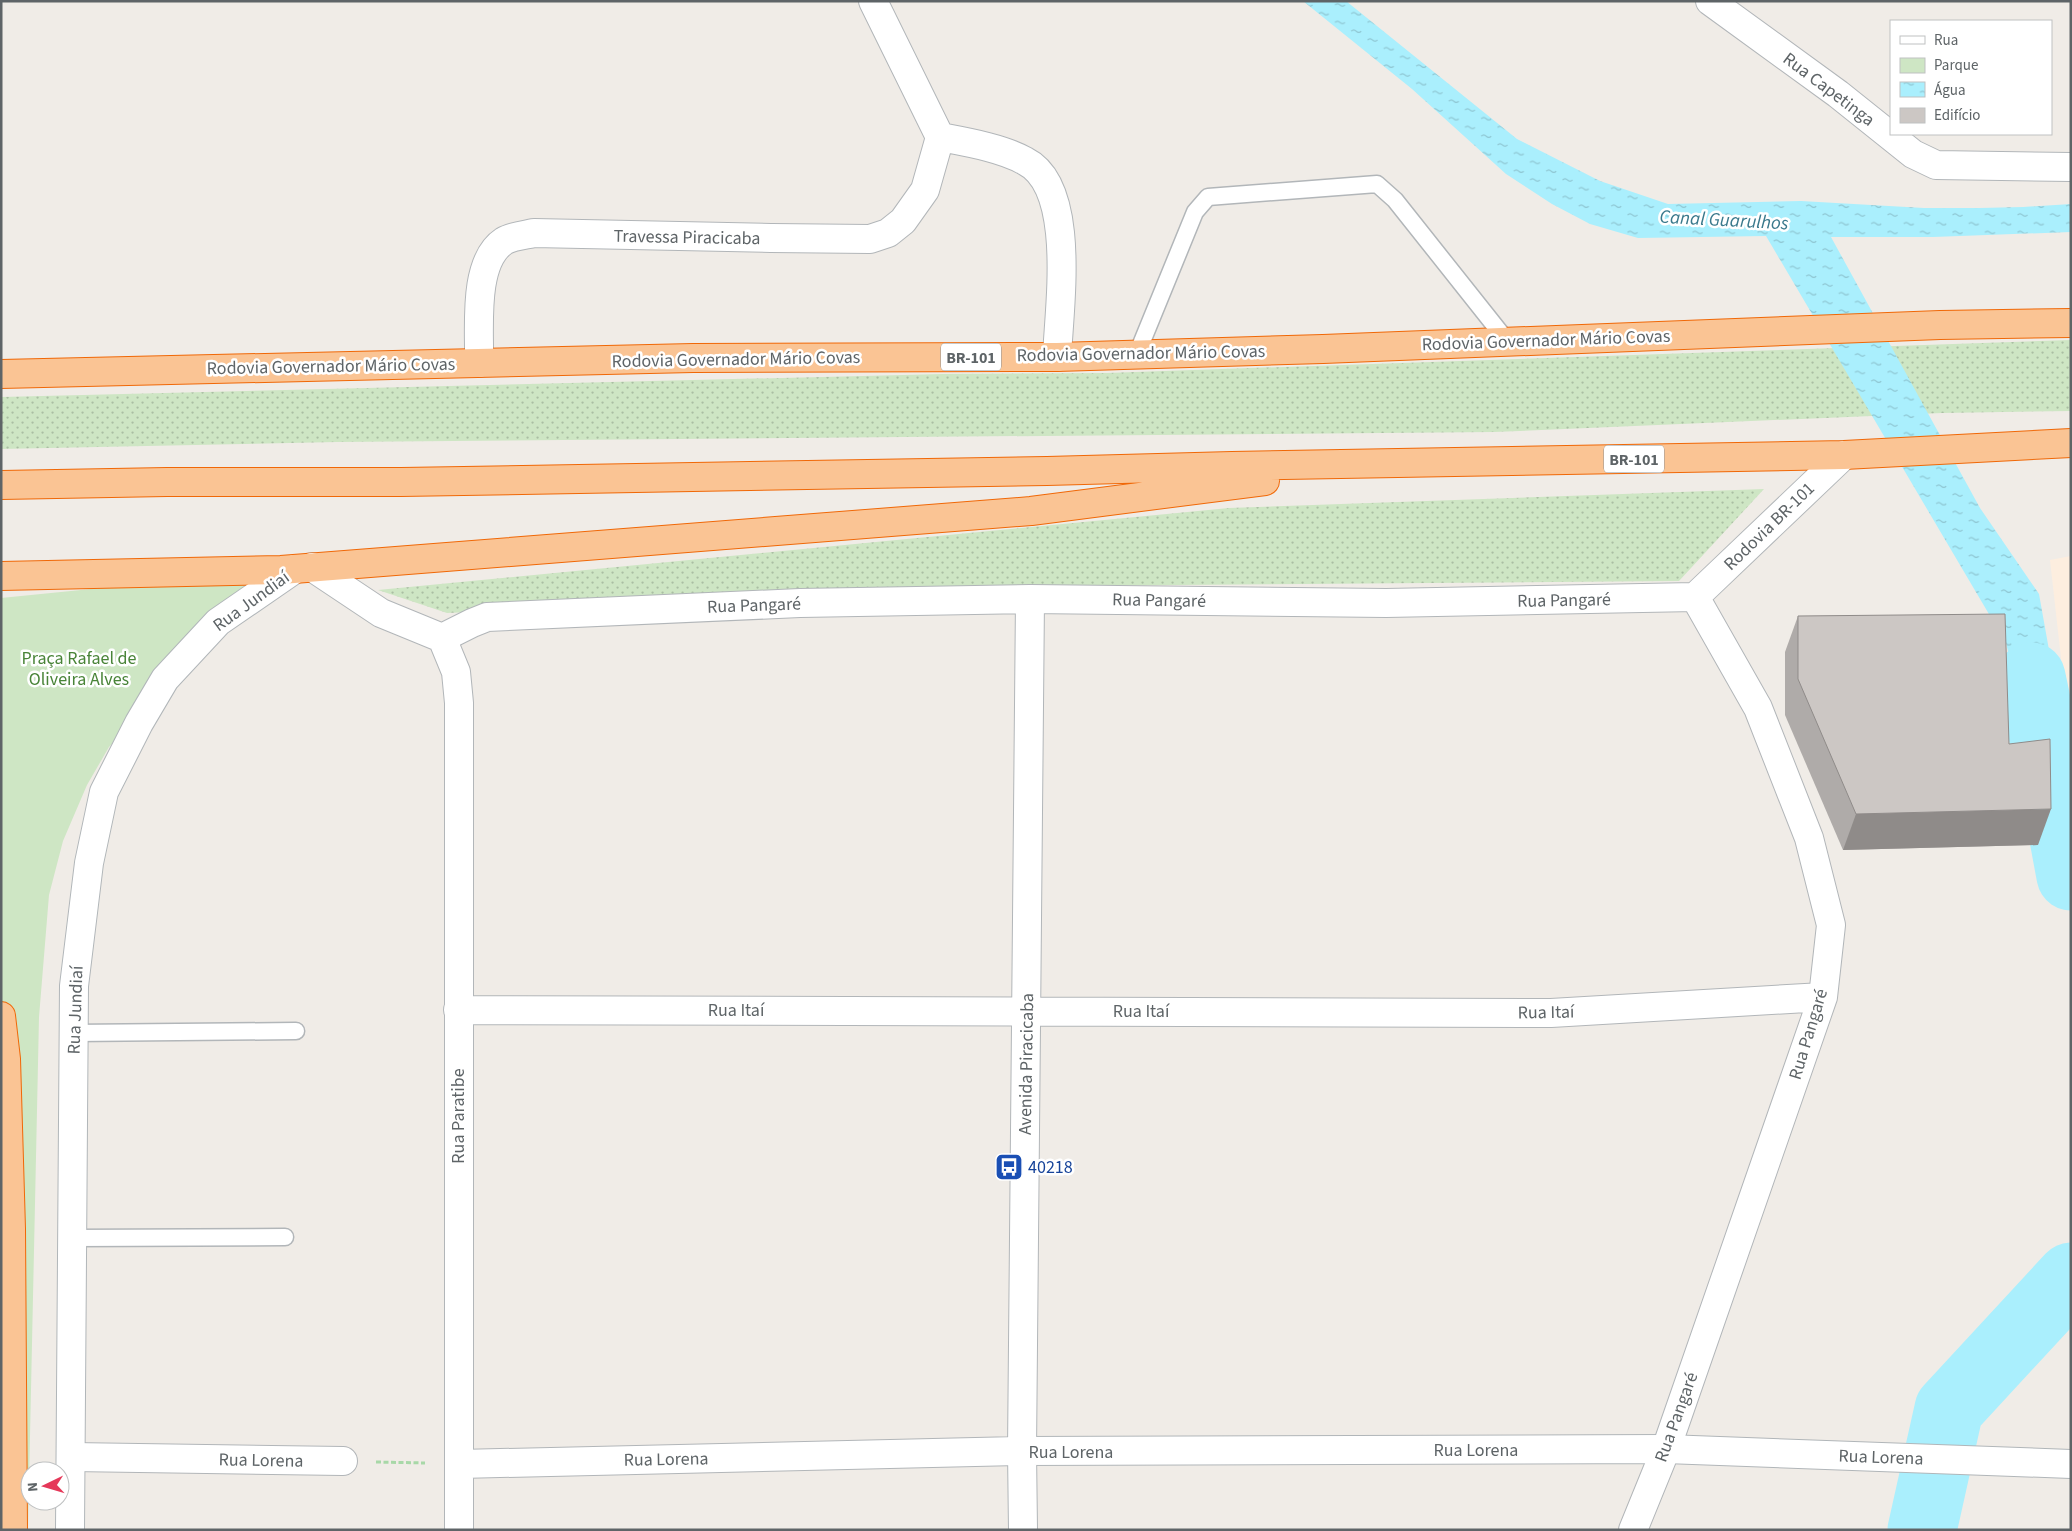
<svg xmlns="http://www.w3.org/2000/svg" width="2072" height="1531" font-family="'Source Sans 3',sans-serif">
<defs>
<pattern id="grass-dots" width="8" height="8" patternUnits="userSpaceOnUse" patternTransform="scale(1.25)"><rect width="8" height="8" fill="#cee6c4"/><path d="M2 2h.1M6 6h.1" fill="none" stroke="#aabea3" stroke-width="1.8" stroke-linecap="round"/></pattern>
<pattern id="water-ripples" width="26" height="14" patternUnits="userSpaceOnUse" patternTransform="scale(1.25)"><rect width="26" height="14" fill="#aaeffd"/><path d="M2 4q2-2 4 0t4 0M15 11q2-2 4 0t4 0" fill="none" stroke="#8ec5d1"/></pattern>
</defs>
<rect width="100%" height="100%" fill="#f0ece7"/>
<path fill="#fdeedf" d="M 2071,556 L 2071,720 L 2068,720 L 2050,560 Z"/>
<path fill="url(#grass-dots)" d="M 2071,340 L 2071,411 L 1942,413 L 1494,432 L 337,442 L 1,449 L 1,397 L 943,374 L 1107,373 Z
M 1764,489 L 1679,581 L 1053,586 L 447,613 L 378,590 L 1229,508 Z"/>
<path fill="#cee6c4" d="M 281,570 L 109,747 L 87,785 L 63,841 L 49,895 L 39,1017 L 28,1530 L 1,1530 L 1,598 Z"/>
<path fill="url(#water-ripples)" d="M 1303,1 L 1346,1 L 1517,139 L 1600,181 L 1668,204 L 1801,201 L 1924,208 L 1979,208 L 2023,207 L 2071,204 L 2071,232 L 1933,237 L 1831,237 L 1980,508 L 2039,594 L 2066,745 L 2030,742 L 2006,643 L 1766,236 L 1638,238 L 1590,224 L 1552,204 L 1506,174 L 1412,89 Z"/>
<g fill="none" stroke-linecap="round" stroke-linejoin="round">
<path stroke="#aaeffd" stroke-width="69" d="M 2031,677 L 2058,806 L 2071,876
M 1922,1530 L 1949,1409 L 2071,1277"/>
<defs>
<path id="lane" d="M 1137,354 L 1195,212 L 1208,197 L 1377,184 L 1395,200 L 1507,341
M 73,1033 L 296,1031
M 72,1238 L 285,1237"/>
<path id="street" d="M 873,1 L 940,137 C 966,142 1002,148 1025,161 C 1077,187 1059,307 1057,357
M 1710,1 L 1838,94 L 1913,154 L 1936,165 L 2071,167
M 479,363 C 480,330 472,262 504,241 C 512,236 525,235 534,233 L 771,238 L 870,239 L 888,233 L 903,221 L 925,190 L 940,137
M 312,567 L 381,613 L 442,638 L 456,672 L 459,703 L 459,1530
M 1695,597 L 1844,455
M 442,638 L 472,623 L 487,617 L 800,603 L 1030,599 L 1386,603 L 1695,597 L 1758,708 L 1809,838 L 1831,925 L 1823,997 L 1666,1449 L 1633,1530
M 458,1010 L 1551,1013 L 1823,997
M 72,1457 L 343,1461
M 460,1464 L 1022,1451 L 1030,599"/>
<path id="secondary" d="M 70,1530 L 74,986 L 89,863 L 104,792 L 139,723 L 165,679 L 218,622 L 295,569
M 1023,1530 L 1022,1451 L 1666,1449 L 2071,1464"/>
<path id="highway" d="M 1,374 L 693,358 L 1057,357 L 1323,349 L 1940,325 L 2071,323
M 1,485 L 167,482 L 401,482 L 1047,471 L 1232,466 L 1844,455 L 2071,443
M 1,576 L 281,570 L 1031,511 L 1265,481
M 1,1016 L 6,1059 L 11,1229 L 13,1530"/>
</defs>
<use href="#lane" stroke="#b2b6b9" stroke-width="19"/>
<use href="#street" stroke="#b2b6b9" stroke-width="30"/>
<use href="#secondary" stroke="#b1b6b9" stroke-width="30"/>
<use href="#highway" stroke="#f06807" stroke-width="30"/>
<path stroke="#a8d8a8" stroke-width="3" stroke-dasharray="5 2.5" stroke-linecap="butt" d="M 376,1462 L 425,1463"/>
<use href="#lane" stroke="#fff" stroke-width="16"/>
<use href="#street" stroke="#fff" stroke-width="28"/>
<use href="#secondary" stroke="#fff" stroke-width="28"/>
<use href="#highway" stroke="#fac494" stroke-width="28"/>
</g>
<path fill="#afaba9" d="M 1798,616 L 2009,744 L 2038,845 L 1843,850 L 1785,715 L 1785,652 Z"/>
<path fill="#8f8b89" d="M 2051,809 L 2038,845 L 1843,850 L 1856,814 Z"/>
<path fill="#ccc7c4" stroke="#8f8b89" d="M 2005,614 L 2009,744 L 2050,739 L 2051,809 L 1856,814 L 1798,679 L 1798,616 Z"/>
<defs>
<symbol id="bus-square" viewBox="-11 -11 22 22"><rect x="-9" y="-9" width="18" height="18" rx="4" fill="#1a4fb4" stroke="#fff"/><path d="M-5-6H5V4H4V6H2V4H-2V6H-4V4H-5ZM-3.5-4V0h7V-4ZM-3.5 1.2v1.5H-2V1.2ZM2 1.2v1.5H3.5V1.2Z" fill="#fff"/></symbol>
</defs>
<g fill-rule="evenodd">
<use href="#bus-square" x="993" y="1151" width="32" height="32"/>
</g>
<g text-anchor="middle" stroke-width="5" stroke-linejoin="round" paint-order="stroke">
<g fill="#fff" stroke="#8e9295" stroke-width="1">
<rect x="941" y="343.5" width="60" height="27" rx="4"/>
<rect x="1604" y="445.5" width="60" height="27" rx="4"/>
</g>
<g font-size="16" font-weight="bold" fill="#5e6467">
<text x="971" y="363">BR-101</text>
<text x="1634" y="465">BR-101</text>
</g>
<g font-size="18" fill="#5e6467" stroke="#fff">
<text transform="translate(1829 89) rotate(37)" y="6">Rua Capetinga</text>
<text transform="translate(687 237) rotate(1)" y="6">Travessa Piracicaba</text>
<text transform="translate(1546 340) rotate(-2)" y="6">Rodovia Governador Mário Covas</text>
<text transform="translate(1141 353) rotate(-1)" y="6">Rodovia Governador Mário Covas</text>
<text transform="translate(736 359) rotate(-1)" y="6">Rodovia Governador Mário Covas</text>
<text transform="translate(331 366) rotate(-1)" y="6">Rodovia Governador Mário Covas</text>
<text transform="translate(1769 526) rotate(-44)" y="6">Rodovia BR-101</text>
<text transform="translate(1159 600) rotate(1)" y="6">Rua Pangaré</text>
<text transform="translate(1564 600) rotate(-1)" y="6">Rua Pangaré</text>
<text transform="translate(251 601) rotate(-36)" y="6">Rua Jundiaí</text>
<text transform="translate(754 605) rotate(-2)" y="6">Rua Pangaré</text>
<text transform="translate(75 1010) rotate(-88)" y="6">Rua Jundiaí</text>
<text x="736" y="1016">Rua Itaí</text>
<text x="1141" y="1017">Rua Itaí</text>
<text transform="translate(1546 1012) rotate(-1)" y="6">Rua Itaí</text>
<text transform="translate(1808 1034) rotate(-73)" y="6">Rua Pangaré</text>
<text transform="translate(1026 1064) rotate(-89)" y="6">Avenida Piracicaba</text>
<text transform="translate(458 1116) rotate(-90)" y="6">Rua Paratibe</text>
<text transform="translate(1676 1417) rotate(-70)" y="6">Rua Pangaré</text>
<text x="1476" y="1456">Rua Lorena</text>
<text x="1071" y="1458">Rua Lorena</text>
<text transform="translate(1881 1457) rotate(2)" y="6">Rua Lorena</text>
<text transform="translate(666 1459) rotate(-1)" y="6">Rua Lorena</text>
<text transform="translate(261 1460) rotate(1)" y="6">Rua Lorena</text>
</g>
<g font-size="18" fill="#498438" stroke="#fff">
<text x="79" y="664">Praça Rafael de<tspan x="79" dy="21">Oliveira Alves</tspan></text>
</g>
<g font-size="18" fill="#164399" stroke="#fff" text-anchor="start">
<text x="1028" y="1173">40218</text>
</g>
<g font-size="19" font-style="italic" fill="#3a798c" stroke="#fff">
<text transform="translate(1724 219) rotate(3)" y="7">Canal Guarulhos</text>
</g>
</g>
<rect width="2072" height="1531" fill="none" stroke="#5e6467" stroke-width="5"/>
<rect x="1890" y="20" width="162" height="115" fill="#ffffff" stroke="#bfc1c2"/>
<rect x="1900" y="36" width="25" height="8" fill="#ffffff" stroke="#bfc1c2"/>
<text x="1934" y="45" font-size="15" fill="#5e6467">Rua</text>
<rect x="1900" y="58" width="25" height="15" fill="#cee6c4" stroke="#bfc1c2"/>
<text x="1934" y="70" font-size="15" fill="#5e6467">Parque</text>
<rect x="1900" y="82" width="25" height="15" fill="url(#water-ripples)" stroke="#bfc1c2"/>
<text x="1934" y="95" font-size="15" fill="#5e6467">Água</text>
<rect x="1900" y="108" width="25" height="15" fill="#ccc7c4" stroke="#bfc1c2"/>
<text x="1934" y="120" font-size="15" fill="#5e6467">Edifício</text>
<g transform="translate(45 1486) rotate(265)"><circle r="24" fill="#ffffff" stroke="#bfc1c2"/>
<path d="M0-4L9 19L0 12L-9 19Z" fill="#e53859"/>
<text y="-8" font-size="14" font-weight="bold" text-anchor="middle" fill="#5e6467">N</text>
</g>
</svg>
